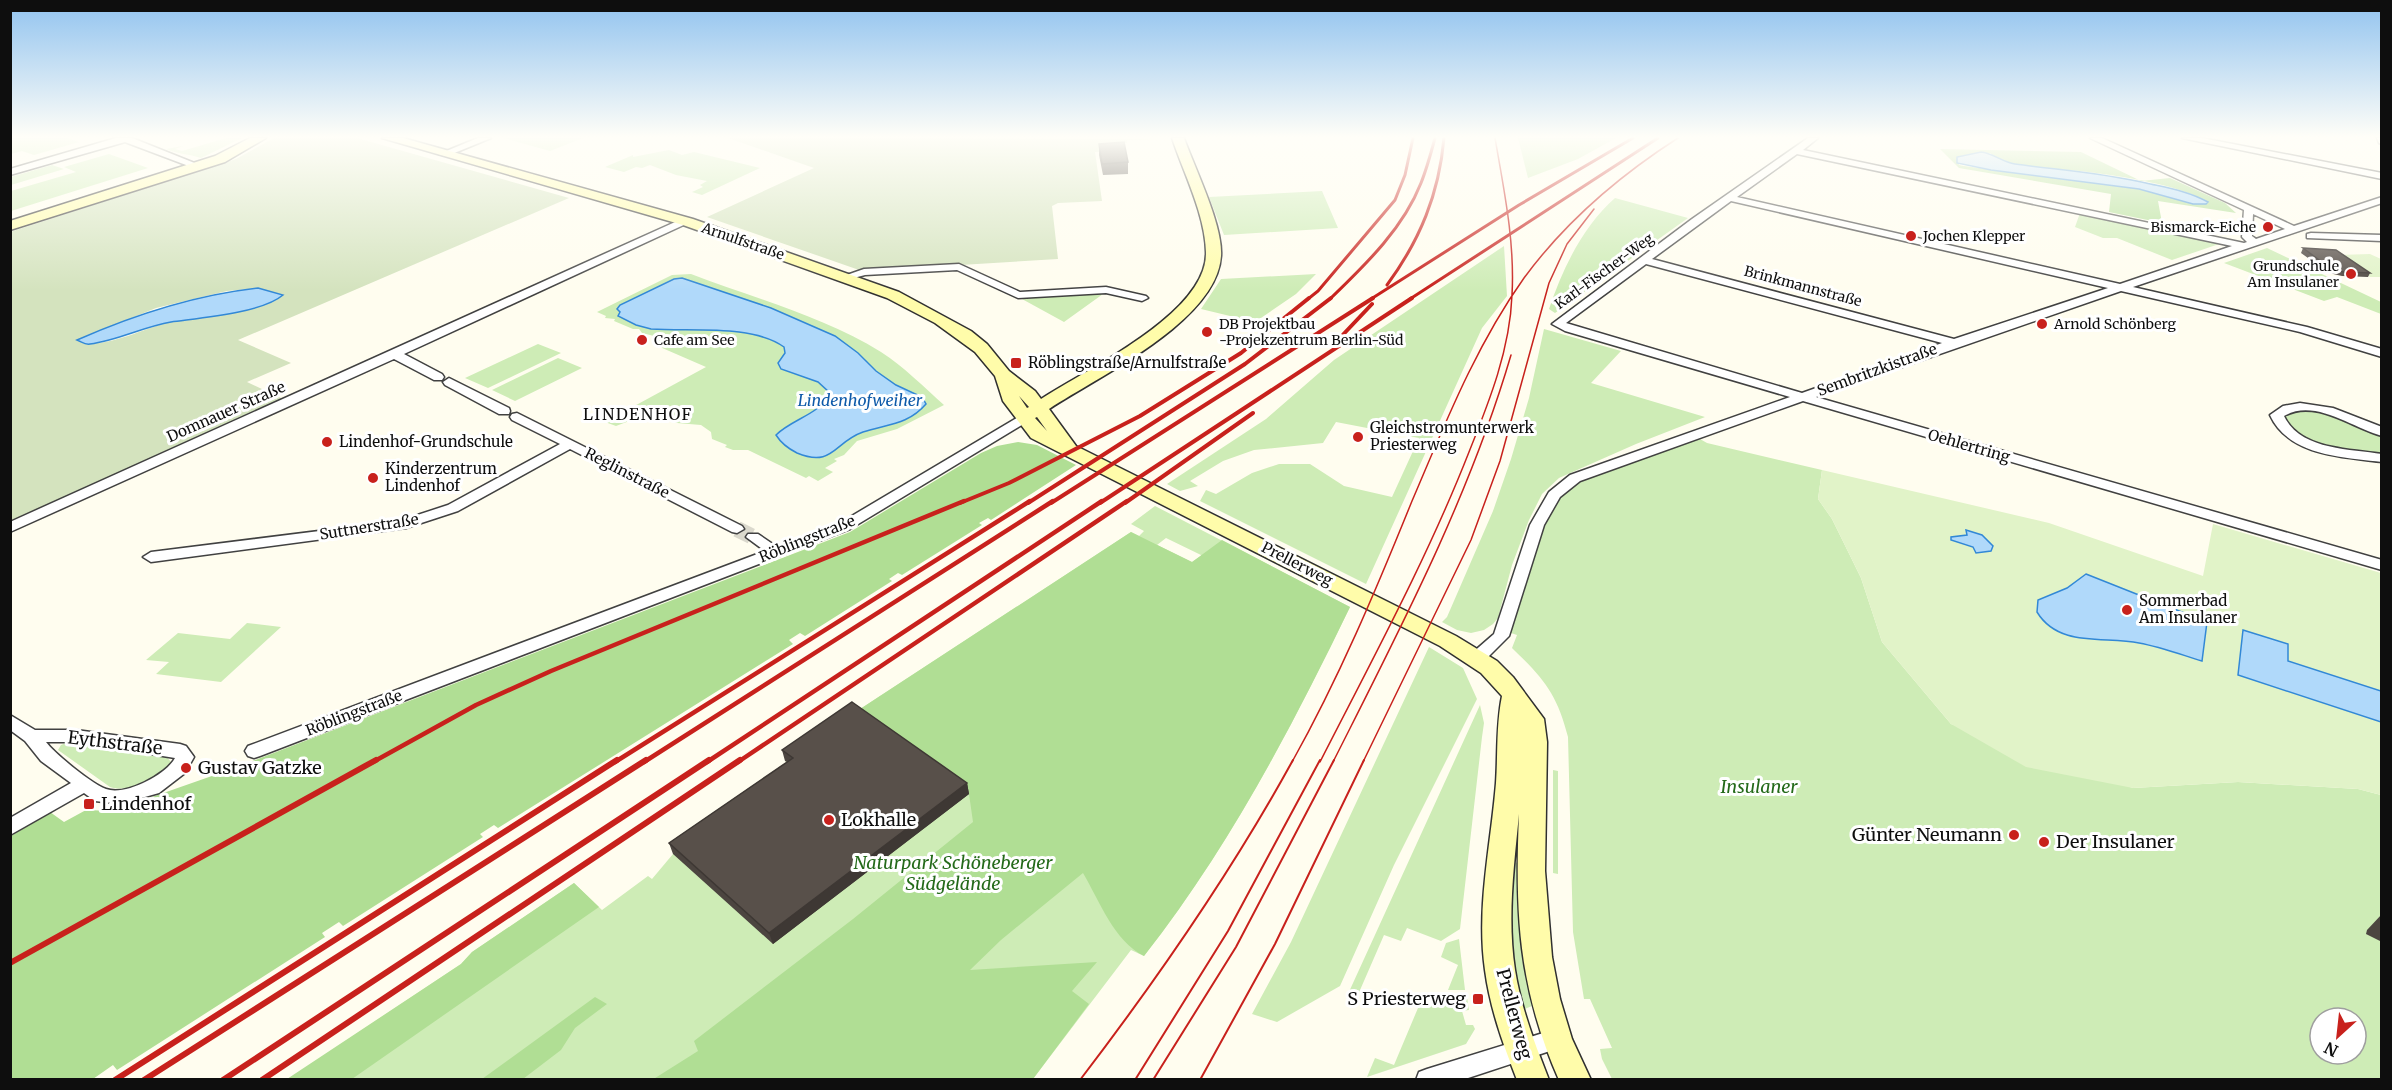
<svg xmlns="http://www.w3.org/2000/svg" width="2392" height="1090" font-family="Merriweather,serif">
<rect width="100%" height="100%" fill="#fffdef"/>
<path fill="#ceecb6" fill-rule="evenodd" d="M 11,138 L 68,138 L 79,142 L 34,155 L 22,151 L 11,154 Z
M 226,138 L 242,138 L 201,158 C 189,154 178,154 166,149 L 183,146 L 175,149 L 182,151 Z
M 504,138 L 583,138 L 550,151 Z
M 1518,138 L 1616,138 L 1578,159 L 1528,178 Z
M 669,150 L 682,155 L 694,152 L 760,168 L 702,195 L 692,192 L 703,187 L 700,185 L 707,181 L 676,175 L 650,165 L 642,168 L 636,167 L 624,172 L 605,167 L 633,155 L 633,157 Z
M 109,154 L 148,168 L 11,211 L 11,191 L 76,172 L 64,167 Z
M 52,165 L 64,169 L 11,185 L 11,177 Z
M 1322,191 L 1338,228 L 1224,235 L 1209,197 Z
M 1615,198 L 1688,218 L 1555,313 L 1549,309 C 1563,267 1584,225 1615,198 Z
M 2080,213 L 2222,243 L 2172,260 L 2117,238 L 2103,238 L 2075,227 Z
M 1504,246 L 1507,296 L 1482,328 L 1366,584 L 1200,501 L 1206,490 L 1216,494 L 1252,473 L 1279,464 L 1310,464 L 1344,486 L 1392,497 L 1419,438 L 1336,422 L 1323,443 L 1254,450 L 1223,461 L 1190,481 L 1198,486 L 1180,491 L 1167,484 L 1266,419 L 1334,360 Z
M 2267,248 L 2381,302 L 2381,314 L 2337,297 L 2324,301 L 2224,263 Z
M 691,274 C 754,298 824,317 881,352 C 904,367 924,387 944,405 L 897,429 L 857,441 L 844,455 L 834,459 L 837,461 L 825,468 L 833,472 L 818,481 L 809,476 L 806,478 L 748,450 L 733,450 L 725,447 L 727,445 L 712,439 L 711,432 L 701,425 L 677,423 L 645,415 L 616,426 L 605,422 L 706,367 L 653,344 L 662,338 L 642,333 L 639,329 L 633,329 L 614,321 L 615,319 L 605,318 L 606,316 L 597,312 L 672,275 Z
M 1316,274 L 1296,294 L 1255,322 L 1201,309 L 1221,279 Z
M 1098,293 L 1103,294 L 1064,322 L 1022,299 L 1029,296 Z
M 1544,329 L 1621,351 L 1591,383 L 1705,417 L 1636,444 L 1559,478 L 1542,494 L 1529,520 L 1512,565 L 1498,618 L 1493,624 L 1484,630 L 1471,633 L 1457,630 L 1442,622 L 1447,617 L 1493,511 L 1511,459 L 1529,398 Z
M 538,344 L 561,353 L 488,388 L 465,378 Z
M 558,358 L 582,368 L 515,401 L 492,390 Z
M 2304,410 L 2337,417 L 2381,436 L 2381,455 L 2325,446 L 2300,438 L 2284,420 L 2285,415 L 2290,411 Z
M 1700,439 L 1707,443 L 1822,470 L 1818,499 L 1832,519 L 1861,578 L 1882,642 L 1951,724 L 2133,788 L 2238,782 L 2358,789 L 2381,795 L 2381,1079 L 1612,1079 L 1602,1059 L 1600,1049 L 1612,1048 L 1590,999 L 1584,999 L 1573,932 L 1568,737 C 1557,694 1544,679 1512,648 L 1517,635 L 1511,633 C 1523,592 1537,512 1571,486 C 1584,476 1602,471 1618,466 C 1645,457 1673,448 1700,439 ZM 2320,1018 L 2356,1018 L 2356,1054 L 2320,1054 Z
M 1155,506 L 1350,607 C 1291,729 1228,849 1144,956 L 1131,950 L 1033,1079 L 287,1080 L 461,964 L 472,952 L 574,883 L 602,910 L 648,876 L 652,879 L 673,854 L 795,769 L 785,761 L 854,713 L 1131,532 L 1139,536 L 1144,531 L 1131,524 ZM 1166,538 L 1201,555 L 1201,556 L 1192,562 L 1157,545 Z
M 247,623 L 281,627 L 221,682 L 156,674 L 169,662 L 146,660 L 178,633 L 230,639 Z
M 1429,647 L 1463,668 L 1477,699 L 1394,865 L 1340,986 L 1277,1022 L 1252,1014 L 1291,942 Z
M 1480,705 L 1484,723 L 1482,737 L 1460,929 L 1441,941 L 1407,928 L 1401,941 L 1384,935 L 1357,997 L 1348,994 Z
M 68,742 L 166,756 L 171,762 C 163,781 129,793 110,787 L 58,750 L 61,745 Z
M 1553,770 L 1558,771 L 1558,874 L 1553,873 Z
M 1513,862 L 1522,864 L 1521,942 L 1532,1006 L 1522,1010 C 1507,957 1510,915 1513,862 Z
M 1459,939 L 1465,990 L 1448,990 L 1458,965 L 1441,957 L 1446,943 Z
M 1446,997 L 1467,997 L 1469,1010 L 1462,1011 L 1466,1025 L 1473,1025 L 1475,1029 L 1466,1044 L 1367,1077 L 1375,1058 L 1394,1065 L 1418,1008 Z"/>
<path fill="#b0de94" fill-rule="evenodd" d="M 1940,149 L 2081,152 L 2141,181 L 2170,178 L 2225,203 L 2236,213 L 2158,201 L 2162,223 L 2109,212 L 2111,194 L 1959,168 ZM 1990,153 C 2006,169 2064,169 2088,172 C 2120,176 2181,185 2207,202 L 2193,204 L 2139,189 L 1964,166 L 1959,165 L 1957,157 Z
M 1018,442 L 1037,445 L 1076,465 L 991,520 L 988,518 L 979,523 L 982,525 L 902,575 L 898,573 L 889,579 L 892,581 L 805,636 L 800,633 L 789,640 L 793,644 L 498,828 L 494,825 L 480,834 L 483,837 L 343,926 L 339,922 L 322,933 L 325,937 L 117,1070 L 113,1065 L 93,1079 L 11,1080 L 11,836 L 50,812 L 64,822 L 86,810 L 112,811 L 229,770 L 850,532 L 981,453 L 997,446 Z
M 1131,532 L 1192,562 L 1222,540 L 1350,607 C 1291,729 1228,849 1144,956 C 1114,941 1100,902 1083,873 L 1001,940 L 970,970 L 1097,962 L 1072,991 L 1089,1004 L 1033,1079 L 652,1080 L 698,1051 L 694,1041 L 853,919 L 973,822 L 969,794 L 854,713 Z
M 574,883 L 599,907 L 352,1079 L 287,1079 L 461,964 L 472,952 Z
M 595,997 L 607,1004 L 575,1028 L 561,1050 L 523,1079 L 482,1079 Z"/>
<path fill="#d4e3be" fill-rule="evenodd" d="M 274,138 L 357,138 L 569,198 L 238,340 L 291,363 L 247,382 L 283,399 L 11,521 L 10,232 L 236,159 ZM 258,288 L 283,295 C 272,299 260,306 248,309 C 223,316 197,318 171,322 C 145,327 101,352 78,340 L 156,308 L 227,291 Z
M 728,138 L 1167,139 L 1127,140 L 1127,143 L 1119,143 L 1120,151 L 1095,152 L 1102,201 L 1058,203 L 1052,206 L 1058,259 L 862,271 L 707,217 L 814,168 Z"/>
<path fill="#e1f3c8" d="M 2370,254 L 2381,259 L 2381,277 L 2370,277 L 2338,255 Z
M 1822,470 L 2049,523 L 2203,576 L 2213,524 L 2381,573 L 2381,795 L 2358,789 L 2238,782 L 2133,788 L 2026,767 L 1951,724 L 1882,642 L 1861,578 L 1832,519 L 1818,499 Z"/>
<path fill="#b0d9fa" stroke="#3288d6" stroke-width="1.5" d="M 1981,152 C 1993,153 2002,162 2015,164 C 2059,170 2103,173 2146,183 C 2168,188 2188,191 2208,202 L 2206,204 L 2193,204 L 2139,189 L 1991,170 L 1957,163 L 1957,157 Z
M 682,278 L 771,308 L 835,336 L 858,353 L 876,371 L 896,385 L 922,397 L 926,404 C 908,425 887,424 863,432 C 834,442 833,468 797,453 C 789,449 781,443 776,435 C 792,419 821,414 830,393 L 818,382 L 781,369 L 778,363 L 785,353 L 784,347 C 752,324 690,332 651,329 L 636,325 L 618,316 L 620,312 L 617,309 L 620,305 L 674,279 Z
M 258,288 L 283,295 C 262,313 199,318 171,322 C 143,327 118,340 90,344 C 85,345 82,342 77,340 C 136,314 194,295 258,288 Z
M 1966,530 L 1982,535 L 1993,546 L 1991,551 L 1976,553 L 1973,547 L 1951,540 L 1951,537 L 1967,535 Z
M 2086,574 L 2207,622 L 2202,661 C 2182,655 2161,647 2139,643 C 2104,636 2059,648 2037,612 L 2038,600 L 2067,588 Z
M 2243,630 L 2288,644 L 2288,661 L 2381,691 L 2381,722 L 2238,675 Z"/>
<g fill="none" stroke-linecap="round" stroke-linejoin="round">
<path stroke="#dbd9cd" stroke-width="16" stroke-dasharray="16 8" stroke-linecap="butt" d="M 737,529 L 753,537"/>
<defs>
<path id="street" d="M 116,138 L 132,138 L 202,166 L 194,168 L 125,142 L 10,175 L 10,169 Z
M 478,138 L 491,138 L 447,156 L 439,154 Z
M 1808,138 L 1818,138 L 1803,150 L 2244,243 L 2247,242 L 2242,237 L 2244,210 L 2090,138 L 2102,138 L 2294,226 L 2382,197 L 2382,203 L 2133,287 L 2307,327 L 2382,349 L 2382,357 L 2300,332 L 2121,291 L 1816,397 L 2382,560 L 2382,570 L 1803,401 L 1580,481 L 1560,497 L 1544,525 L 1509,636 L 1483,662 L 1471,662 L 1469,658 L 1471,654 L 1494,634 L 1530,525 L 1549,492 L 1570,475 L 1790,397 L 1565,331 L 1552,324 L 1692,219 ZM 1797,154 L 2232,246 L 2120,284 L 1737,197 ZM 1731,201 L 2108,288 L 1954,339 L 1652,259 ZM 2253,214 L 2285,229 L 2256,239 L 2252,236 ZM 1646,264 L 1942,343 L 1802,393 L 1566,323 Z
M 2182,138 L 2202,138 L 2382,173 L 2382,179 Z
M 2377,138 L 2382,138 L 2382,144 L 2379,143 Z
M 684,218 L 689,221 L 688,223 L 404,354 L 442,374 L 444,377 L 442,380 L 434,380 L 394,359 L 10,532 L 10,522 Z
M 2311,233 L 2382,235 L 2382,241 L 2307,238 L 2307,234 Z
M 959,264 L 1020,292 L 1106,287 L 1146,296 L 1148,298 L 1142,301 L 1106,293 L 1018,298 L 957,270 L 865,275 L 846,280 L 841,277 L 864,269 Z
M 449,378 L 509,408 L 510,411 L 509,414 L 499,414 L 445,385 L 443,382 Z
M 2300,403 L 2333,408 L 2382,427 L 2382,436 C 2352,428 2315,398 2284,416 C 2300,450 2350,449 2382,454 L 2382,462 C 2342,457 2289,456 2270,415 L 2283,406 Z
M 517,413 L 742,526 L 744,529 L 737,533 L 732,532 L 570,449 L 458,511 L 406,528 L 151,562 L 143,557 L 151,552 L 399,521 L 448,505 L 560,444 L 512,420 L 510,417 L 512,414 Z
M 1025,413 L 1030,414 L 1032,417 L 1030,420 L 850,529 L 260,756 L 254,758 L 248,756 L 245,751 L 248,746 L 765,551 L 746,537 L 748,534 L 758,534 L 777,547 L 840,523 Z
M 10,715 L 35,730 L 76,730 L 180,744 L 186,746 L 194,757 L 185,773 L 159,793 L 120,804 L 95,801 L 84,793 L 10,835 L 10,818 L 71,783 L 41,761 L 25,741 L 10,730 ZM 46,742 L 76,742 L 175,758 C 166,775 125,796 106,789 C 92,784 55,754 46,742 Z
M 1556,1029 L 1564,1032 L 1567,1039 L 1564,1046 L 1556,1049 L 1462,1080 L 1416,1080 L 1419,1072 L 1427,1069 Z"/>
<path id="secondary" d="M 250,138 L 266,138 L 225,162 L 10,230 L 10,221 L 215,156 Z
M 382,138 L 403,138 L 693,219 L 899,292 L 971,331 L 987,344 L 1009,371 L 1035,391 L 1041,399 C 1087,369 1208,313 1206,252 C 1205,214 1184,174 1172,138 L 1184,138 C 1195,169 1223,225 1221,256 C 1217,321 1099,376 1049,409 L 1076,446 L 1456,636 L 1497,661 L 1513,677 L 1544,719 L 1547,742 L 1545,871 L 1552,957 L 1560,999 L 1572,1039 L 1591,1080 L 1559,1080 C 1518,987 1515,913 1519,814 C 1514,866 1507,918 1515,970 C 1521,1008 1535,1044 1549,1080 L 1517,1080 C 1503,1044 1490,1008 1485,970 C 1476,907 1491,845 1496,783 C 1498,754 1496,725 1502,696 L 1481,673 L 1440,646 L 1031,438 L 1003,401 L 995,376 L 975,352 L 935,323 L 887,298 L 683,225 ZM 1019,396 L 1029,407 L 1027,408 ZM 1037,417 L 1047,431 L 1035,418 Z"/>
</defs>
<use href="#street" stroke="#414141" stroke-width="3"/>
<use href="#secondary" stroke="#303030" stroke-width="3"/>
<use href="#street" fill="#fff" fill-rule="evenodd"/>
<use href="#secondary" fill="#fffcaa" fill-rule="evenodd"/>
<path stroke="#c8211c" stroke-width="1.5" d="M 1292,762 C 1339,678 1376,590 1412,501 C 1445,424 1475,347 1524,278 C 1566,221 1619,176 1678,138
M 1320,762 C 1372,660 1427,559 1469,452 C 1489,402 1510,350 1512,295 C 1515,242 1504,190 1495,138
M 1333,762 C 1400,629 1469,498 1511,355
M 1363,762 L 1471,540 L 1500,461 L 1549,283 L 1567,244 L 1594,209"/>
<path stroke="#c8211c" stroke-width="2" d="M 1080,1080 C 1158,978 1231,873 1293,760
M 1135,1080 L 1228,931 L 1320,760
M 1153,1080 L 1236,947 L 1334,760
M 1200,1080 L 1275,944 L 1364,760"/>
<path stroke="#c8211c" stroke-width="3" d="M 1387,285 C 1420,240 1439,194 1444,138
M 1308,299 L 1318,291 L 1395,200 L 1405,175 L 1413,138
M 1330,299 C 1365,265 1403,229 1421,183 C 1427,168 1431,153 1435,138
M 1371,299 L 1519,205 L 1633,138
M 1410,299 L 1658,138"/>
<path stroke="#c8211c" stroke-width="4" d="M 1337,341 L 1372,304
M 960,503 L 1009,483 L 1140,416 L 1241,353 L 1309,298
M 1028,503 L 1245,364 L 1331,298
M 1051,503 L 1373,298
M 1100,503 L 1412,298
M 1125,503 L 1253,413"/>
<path stroke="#c8211c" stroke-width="4.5" d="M 373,762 L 476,705 L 551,671 L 964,501
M 615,762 L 1030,501
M 644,762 L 1053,501
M 707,762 L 1102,501
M 738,762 L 1127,501"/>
<path stroke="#c8211c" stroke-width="6" d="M 10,963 L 376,760
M 115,1080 L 617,760
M 144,1080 L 646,760
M 223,1080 L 709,760
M 262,1080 L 740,760"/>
</g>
<path fill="#4c4540" d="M 1099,144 L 1128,162 L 1128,174 L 1103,175 L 1099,155 Z
M 2303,248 L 2370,273 L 2368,277 L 2342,276 L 2329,273 L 2301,253 Z
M 782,750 L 967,783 L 969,794 L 773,944 L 673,854 L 669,843 L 787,762 L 785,761 Z
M 2382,914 L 2382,942 L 2366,934 L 2367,930 Z"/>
<path fill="#3e3834" d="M 967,783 L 969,794 L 773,944 L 769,933 Z"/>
<path fill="#58504a" stroke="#3e3834" stroke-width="1.5" d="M 1124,142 L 1128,162 L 1102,164 L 1099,144 Z
M 2303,248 L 2336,250 L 2370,273 L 2344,272 L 2331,269 Z
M 852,702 L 967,783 L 769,933 L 669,843 L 793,758 L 782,750 Z"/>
<linearGradient id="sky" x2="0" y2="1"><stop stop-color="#91c3ef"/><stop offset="0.47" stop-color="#fffef8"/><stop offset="1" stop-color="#fffef8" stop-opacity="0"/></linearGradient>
<rect width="2392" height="291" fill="url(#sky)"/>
<g fill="#c8211c" stroke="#fff" stroke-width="2">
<circle cx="2268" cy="227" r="6"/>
<circle cx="1911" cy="236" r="6"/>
<circle cx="2351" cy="274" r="6"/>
<circle cx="2042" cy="324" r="6"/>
<circle cx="1207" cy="332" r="6"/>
<circle cx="642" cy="340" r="6"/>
<rect x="1010" y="357" width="12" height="12" rx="3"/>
<circle cx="1358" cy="437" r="6"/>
<circle cx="327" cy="442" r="6"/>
<circle cx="373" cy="478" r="6"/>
<circle cx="2127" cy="610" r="6"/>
<circle cx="186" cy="768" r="6"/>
<rect x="83" y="798" width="12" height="12" rx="3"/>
<circle cx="829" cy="820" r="6"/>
<circle cx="2014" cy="835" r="6"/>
<circle cx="2044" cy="842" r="6"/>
<rect x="1472" y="993" width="12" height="12" rx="3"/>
</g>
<g text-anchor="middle" stroke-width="6" stroke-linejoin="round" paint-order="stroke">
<g font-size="14" fill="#0e0e0e" stroke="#fff" text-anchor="start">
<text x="2256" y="232" text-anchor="end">Bismarck-Eiche</text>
<text x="1923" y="241">Jochen Klepper</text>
<text x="2339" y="271" text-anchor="end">Grundschule<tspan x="2339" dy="16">Am Insulaner</tspan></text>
<text x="1219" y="329">DB Projektbau<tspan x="1219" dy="16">-Projekzentrum Berlin-Süd</tspan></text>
<text x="2054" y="329">Arnold Schönberg</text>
<text x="654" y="345">Cafe am See</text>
</g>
<g font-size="14" fill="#0e0e0e" stroke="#fff">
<text transform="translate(743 241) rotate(19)" y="5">Arnulfstraße</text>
<text transform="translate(1604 271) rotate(-36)" y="5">Karl-Fischer-Weg</text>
<text transform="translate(1803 286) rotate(15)" y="5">Brinkmannstraße</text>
</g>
<g font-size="15" fill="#0e0e0e" stroke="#fff" text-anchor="start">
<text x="1028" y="368">Röblingstraße/Arnulfstraße</text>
<text x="1370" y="433">Gleichstromunterwerk<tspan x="1370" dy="17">Priesterweg</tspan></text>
<text x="339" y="447">Lindenhof-Grundschule</text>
<text x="385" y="474">Kinderzentrum<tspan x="385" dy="17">Lindenhof</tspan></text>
<text x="2139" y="606">Sommerbad<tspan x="2139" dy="17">Am Insulaner</tspan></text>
</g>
<g font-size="15" fill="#0e0e0e" stroke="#fff">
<text transform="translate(1877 370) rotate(-20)" y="5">Sembritzkistraße</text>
<text transform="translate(226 412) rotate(-24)" y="5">Domnauer Straße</text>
<text transform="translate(1969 446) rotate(16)" y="5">Oehlertring</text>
<text transform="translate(627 473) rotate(27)" y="5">Reglinstraße</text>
<text transform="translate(369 527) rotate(-9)" y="5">Suttnerstraße</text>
<text transform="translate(807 539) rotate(-22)" y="5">Röblingstraße</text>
<text transform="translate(1297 564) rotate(27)" y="5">Prellerweg</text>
<text transform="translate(354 713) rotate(-21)" y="5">Röblingstraße</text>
</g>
<g font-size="16" font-style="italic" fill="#0e5aa9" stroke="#fff">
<text x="860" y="406">Lindenhofweiher</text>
</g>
<g font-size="16" letter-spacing="1.5" fill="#0e0e0e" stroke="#fff">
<text x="638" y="420">LINDENHOF</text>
</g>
<g font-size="18" fill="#0e0e0e" stroke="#fff">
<text transform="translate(115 743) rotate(7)" y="6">Eythstraße</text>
<text transform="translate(1514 1014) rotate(75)" y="6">Prellerweg</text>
</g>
<g font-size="18" fill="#0e0e0e" stroke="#fff" text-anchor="start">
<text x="198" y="774">Gustav Gatzke</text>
<text x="101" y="810">Lindenhof</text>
<text x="841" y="826">Lokhalle</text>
<text x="2002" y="841" text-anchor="end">Günter Neumann</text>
<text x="2056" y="848">Der Insulaner</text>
<text x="1466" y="1005" text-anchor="end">S Priesterweg</text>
</g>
<g font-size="18" font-style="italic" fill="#246a1a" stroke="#fff">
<text x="1759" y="793">Insulaner</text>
<text x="953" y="869">Naturpark Schöneberger<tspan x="953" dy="21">Südgelände</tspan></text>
</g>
</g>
<rect width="2392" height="1090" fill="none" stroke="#0e0e0e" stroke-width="24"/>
<g transform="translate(2338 1036) rotate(207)"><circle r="28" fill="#ffffff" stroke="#9f9f9f" stroke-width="1.5"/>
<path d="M0-4.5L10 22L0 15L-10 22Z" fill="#c8211c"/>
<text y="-9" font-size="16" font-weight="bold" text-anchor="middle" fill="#0e0e0e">N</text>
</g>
</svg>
